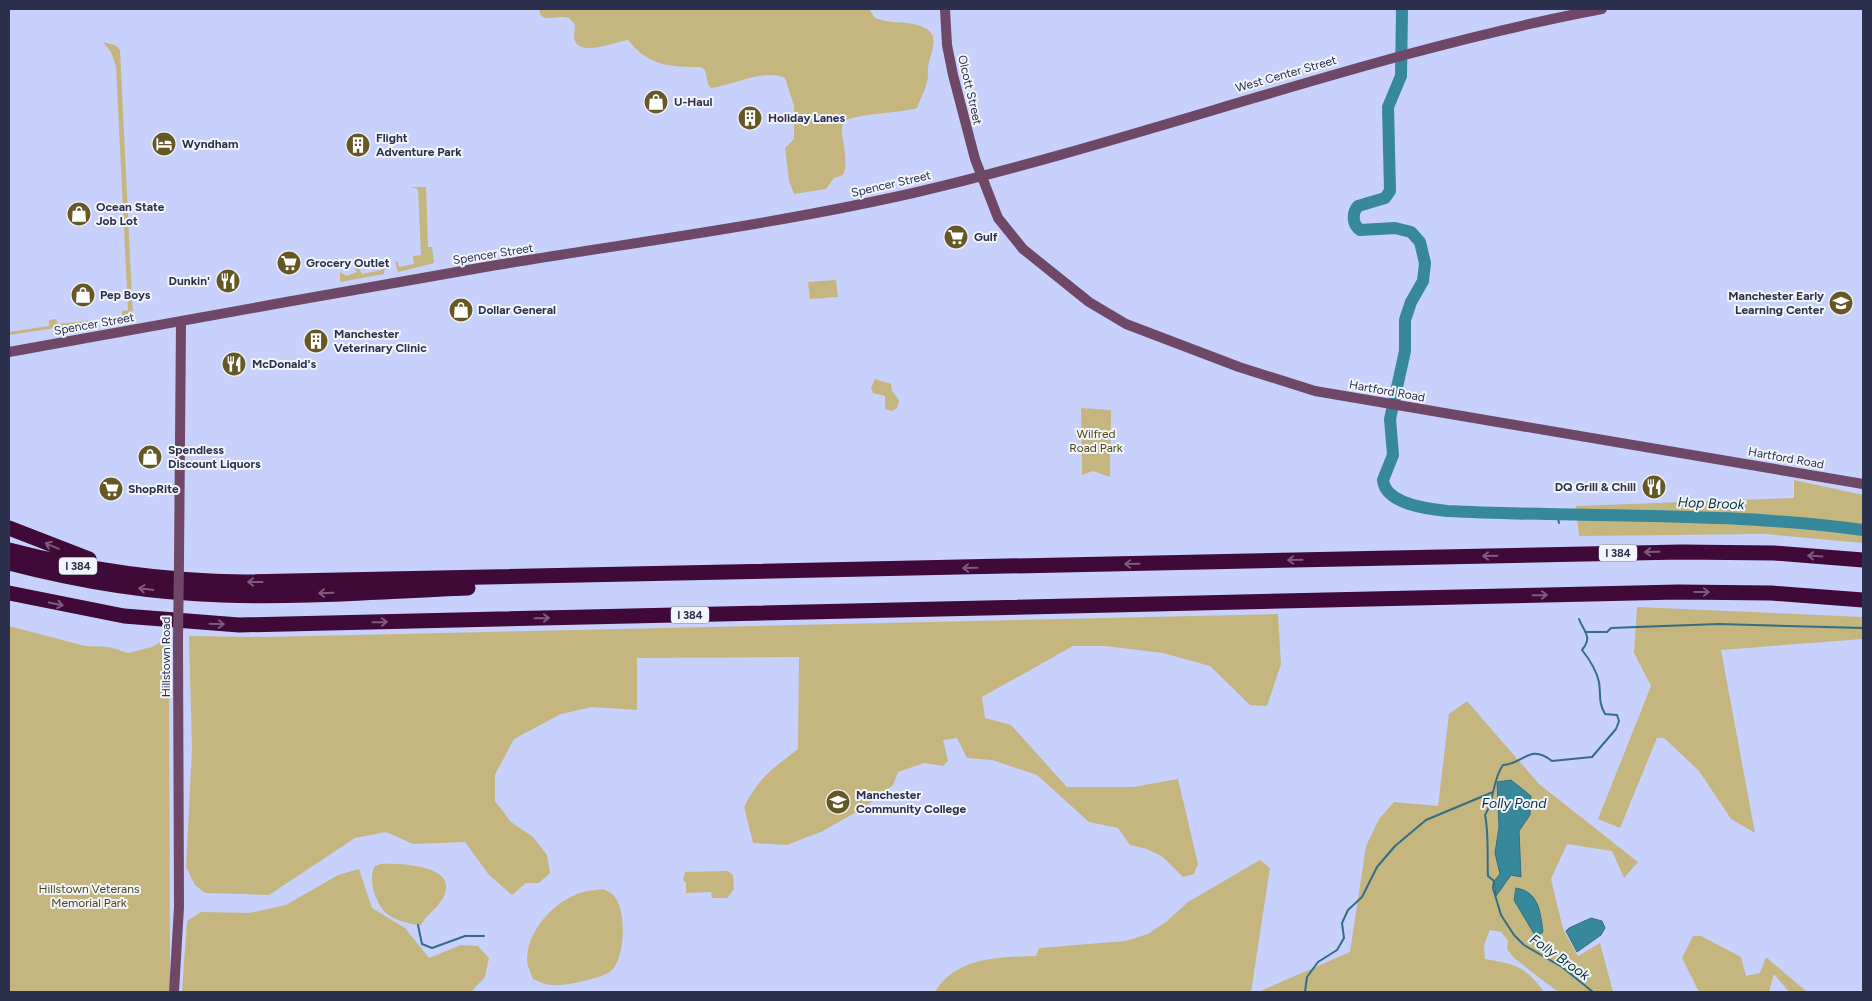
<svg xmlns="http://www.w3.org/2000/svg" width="1872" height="1001" font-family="Figtree,sans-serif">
<rect width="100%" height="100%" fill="#c7d1fc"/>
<path fill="#c5b680" d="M 539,9 L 869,9 L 875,18 C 889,24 903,21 917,25 C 941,31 933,46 929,62 C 927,69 929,76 927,82 C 925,91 920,99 917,108 C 902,113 851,114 844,122 C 837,131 851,158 843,175 L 834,178 L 826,189 L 794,194 L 789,181 L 785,148 L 794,139 L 794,106 L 785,78 C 764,68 733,86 711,88 L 708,84 L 705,70 L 701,67 C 669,67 649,66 628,40 C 617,41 582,57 575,41 C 573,37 575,30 575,25 L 569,18 C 559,15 549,21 541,16 Z
M 103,42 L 115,45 L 120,50 L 133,318 L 56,327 L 55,324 L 55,328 L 9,335 L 9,332 L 49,326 L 49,320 L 56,319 L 58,324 L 122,317 L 122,311 L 128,310 L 116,67 L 111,52 Z
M 411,187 L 426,187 L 428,247 L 432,247 L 434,263 L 398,272 L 395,261 L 398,262 L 399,267 L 414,264 L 413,256 L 421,255 L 418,189 Z
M 385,264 L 384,274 L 340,282 L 340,272 L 346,276 L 357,272 L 354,267 L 358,267 L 362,274 L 382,270 L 382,265 Z
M 836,280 L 838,297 L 810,299 L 808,282 Z
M 875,379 L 891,384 L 892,391 L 899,400 L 897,408 L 892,411 L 885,409 L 885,396 L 873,393 L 871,388 Z
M 1081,408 L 1111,410 L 1110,477 L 1093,471 L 1082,475 Z
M 1794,480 L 1863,495 L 1863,543 L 1765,534 L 1579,536 L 1576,506 L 1794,498 Z
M 1637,607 L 1863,617 L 1863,639 L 1721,650 L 1755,833 L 1731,819 L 1699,771 L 1664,738 L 1657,738 L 1620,828 L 1598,819 L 1651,686 L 1634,653 Z
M 1278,614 L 1281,664 L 1267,706 L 1250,705 L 1210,666 L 1163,653 L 1105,646 L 1073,646 L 982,697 L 985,718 L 1011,725 L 1067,787 L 1133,787 L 1178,779 L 1198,864 L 1194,874 L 1183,877 L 1163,857 L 1147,849 L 1130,845 L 1118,828 L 1089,822 L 1037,775 L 992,760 L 967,758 L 957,738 L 943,740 L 948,761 L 943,766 L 924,763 L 898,772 L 893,785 L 865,807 L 823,831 L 787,845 L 753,843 L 744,807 C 761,775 770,771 798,749 L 799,657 L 637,658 L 637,710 L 592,707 L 561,714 L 514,739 L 495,775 L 495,801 L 511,822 L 533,837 L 547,855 L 550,873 L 539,883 L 526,883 L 512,895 L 489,875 L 465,842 L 413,844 L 386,832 L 355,838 L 269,895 L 205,893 L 195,885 L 186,867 L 192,749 L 189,636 L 265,637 Z
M 9,626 L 85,646 L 109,647 L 128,653 L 152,647 L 160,642 L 169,644 L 170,992 L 9,992 Z
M 1467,701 L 1539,784 L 1638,862 L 1624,878 L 1612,851 L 1567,844 L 1551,879 L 1563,929 L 1578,956 L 1600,943 L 1613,992 L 1558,992 L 1514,958 L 1507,949 L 1508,941 L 1501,932 L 1490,930 L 1484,945 L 1485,959 C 1515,964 1525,966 1544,992 L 1258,992 L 1350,952 L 1366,846 L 1379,819 L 1394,802 L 1438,806 L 1449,714 Z
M 1260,860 L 1270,868 L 1251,992 L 935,992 C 955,957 1000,957 1036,956 L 1039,948 L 1126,941 L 1148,934 L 1167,921 L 1188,902 Z
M 381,864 C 400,863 465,865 441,901 C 435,910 426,915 421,925 C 411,925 395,920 387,914 C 376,905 367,878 375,866 Z
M 359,869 L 372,908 L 405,928 L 429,958 L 461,945 L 478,946 L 489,958 L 485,977 L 471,992 L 182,992 L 187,921 L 201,912 L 249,913 L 286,905 L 338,875 Z
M 728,871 L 733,875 L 734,889 L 727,898 L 712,898 L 711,892 L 686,893 L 686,883 L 683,880 L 685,872 Z
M 603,889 C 606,891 610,892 613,895 C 627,908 626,958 611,971 C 603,978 562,987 551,985 C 545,985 539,981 533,979 C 531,973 527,966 527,960 C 527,930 555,900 583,892 C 589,890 597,890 603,889 Z
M 1693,936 L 1701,936 L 1741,957 L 1746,976 L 1760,973 L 1766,957 L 1807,992 L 1789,992 L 1774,974 L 1769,992 L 1699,992 L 1682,958 Z"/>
<path fill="#36889a" stroke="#336e83" d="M 1511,780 L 1531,796 L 1530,815 L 1519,831 L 1521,877 L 1511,875 L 1496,896 L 1494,881 L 1500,874 L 1495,853 L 1499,827 L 1497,782 Z
M 1516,888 C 1539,892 1540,911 1543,932 L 1536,937 L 1514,900 Z
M 1591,918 L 1602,921 L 1605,928 L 1601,935 L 1577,952 L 1566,931 L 1569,928 Z"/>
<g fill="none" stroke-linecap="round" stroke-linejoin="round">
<path stroke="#336e83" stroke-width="2" d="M 1557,514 L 1559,523
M 1579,619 C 1584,632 1593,637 1582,650 C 1590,660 1596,669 1599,682 C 1601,694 1598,702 1605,714 L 1617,715 L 1619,721 L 1616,729 L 1592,757 L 1552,761 C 1529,743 1524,764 1503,765 C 1492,780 1495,800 1485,815 C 1489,834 1487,856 1488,876 L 1494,881 L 1493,888 L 1501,915 L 1514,935 L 1524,945 L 1562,967 L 1593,992
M 1586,632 L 1607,632 L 1611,628 L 1637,627 L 1719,624 L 1863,628
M 418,925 L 422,944 L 432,948 L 465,936 L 484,936
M 1305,992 L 1307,977 L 1318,962 L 1337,950 L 1344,938 L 1342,923 L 1348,910 L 1362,897 L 1377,867 L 1395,846 L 1426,820 L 1493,792"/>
<path stroke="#36889a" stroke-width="12" d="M 1402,9 L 1401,76 L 1388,107 L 1390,191 L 1385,198 L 1358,206 C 1352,213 1352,224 1360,230 L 1395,228 L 1411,232 L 1420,242 L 1425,263 L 1423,281 L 1411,302 L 1405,320 L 1405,351 L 1390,419 L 1393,455 L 1383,480 C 1385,504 1428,509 1447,511 C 1586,518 1725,511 1863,530"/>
<path stroke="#6e4866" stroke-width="10" d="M 945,9 L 947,45 L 953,75 L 975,159 L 998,218 L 1023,249 L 1089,302 L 1126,324 L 1239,367 L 1315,391 L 1863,484
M 9,352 C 168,324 326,294 485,267 C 628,243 772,225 913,193 C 1145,139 1368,53 1602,9
M 179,561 L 181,322
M 174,992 L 179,907 L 178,641"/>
<path stroke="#3f0938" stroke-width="15" d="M 9,528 L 89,559
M 9,550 C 86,570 164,581 244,582 L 1681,552 L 1774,553 L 1863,560
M 9,563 C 78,581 150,593 222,595 C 303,598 386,591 468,588
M 9,593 L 124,616 L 239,625 L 1678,592 L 1771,593 L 1863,600"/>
<path stroke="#6e4866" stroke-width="10" d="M 178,641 L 179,561"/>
</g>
<defs><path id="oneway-shaft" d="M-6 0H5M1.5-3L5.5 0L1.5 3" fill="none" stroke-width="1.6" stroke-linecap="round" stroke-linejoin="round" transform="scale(1.25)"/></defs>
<g stroke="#7e5b7c">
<use href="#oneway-shaft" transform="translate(52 546) rotate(-157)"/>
<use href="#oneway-shaft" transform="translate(1652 552) rotate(179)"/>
<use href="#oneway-shaft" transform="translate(1490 556) rotate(179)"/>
<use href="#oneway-shaft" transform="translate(1815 556) rotate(-176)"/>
<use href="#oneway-shaft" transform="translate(1295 560) rotate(179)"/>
<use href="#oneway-shaft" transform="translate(1132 564) rotate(179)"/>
<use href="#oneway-shaft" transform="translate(970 568) rotate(179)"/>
<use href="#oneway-shaft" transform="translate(255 582) rotate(180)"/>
<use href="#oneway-shaft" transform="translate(146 589) rotate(-173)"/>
<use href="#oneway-shaft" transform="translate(1702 592)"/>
<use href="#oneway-shaft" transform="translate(326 593) rotate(178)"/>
<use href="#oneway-shaft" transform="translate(1540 595) rotate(-1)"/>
<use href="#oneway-shaft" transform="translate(56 604) rotate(12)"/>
<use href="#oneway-shaft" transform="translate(542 618) rotate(-1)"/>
<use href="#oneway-shaft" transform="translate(380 622) rotate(-1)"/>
<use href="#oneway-shaft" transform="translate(217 624) rotate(2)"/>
</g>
<defs>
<symbol id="shop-disc" viewBox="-11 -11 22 22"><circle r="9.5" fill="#665825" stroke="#f2f4fb"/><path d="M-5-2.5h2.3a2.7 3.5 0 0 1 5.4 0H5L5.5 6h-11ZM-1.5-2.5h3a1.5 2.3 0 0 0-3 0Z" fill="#fff"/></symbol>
<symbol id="building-disc" viewBox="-11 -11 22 22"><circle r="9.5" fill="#665825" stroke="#f2f4fb"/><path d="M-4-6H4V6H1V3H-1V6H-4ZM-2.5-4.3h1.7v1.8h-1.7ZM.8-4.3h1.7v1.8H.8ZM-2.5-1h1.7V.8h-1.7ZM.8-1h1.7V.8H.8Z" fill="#fff"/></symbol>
<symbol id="hotel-disc" viewBox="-11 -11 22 22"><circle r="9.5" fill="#665825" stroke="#f2f4fb"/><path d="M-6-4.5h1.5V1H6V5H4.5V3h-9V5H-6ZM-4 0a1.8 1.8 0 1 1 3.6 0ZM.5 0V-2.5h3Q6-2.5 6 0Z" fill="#fff"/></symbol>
<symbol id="supermarket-disc" viewBox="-11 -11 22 22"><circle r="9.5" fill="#665825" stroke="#f2f4fb"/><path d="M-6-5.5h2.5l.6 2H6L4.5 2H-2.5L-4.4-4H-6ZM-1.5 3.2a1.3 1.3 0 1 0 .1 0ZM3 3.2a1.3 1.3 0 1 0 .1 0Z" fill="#fff"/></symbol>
<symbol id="restaurant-disc" viewBox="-11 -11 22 22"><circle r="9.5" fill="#665825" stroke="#f2f4fb"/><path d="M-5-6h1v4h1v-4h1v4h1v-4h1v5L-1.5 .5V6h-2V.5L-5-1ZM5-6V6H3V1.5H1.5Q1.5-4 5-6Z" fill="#fff"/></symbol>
<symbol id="school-disc" viewBox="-11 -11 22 22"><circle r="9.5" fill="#665825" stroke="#f2f4fb"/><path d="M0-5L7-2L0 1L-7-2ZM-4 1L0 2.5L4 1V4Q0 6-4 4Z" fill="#fff"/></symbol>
<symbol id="university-disc" viewBox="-11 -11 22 22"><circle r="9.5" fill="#665825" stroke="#f2f4fb"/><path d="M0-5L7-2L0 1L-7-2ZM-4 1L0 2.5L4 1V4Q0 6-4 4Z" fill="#fff"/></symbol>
</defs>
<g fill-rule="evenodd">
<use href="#shop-disc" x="642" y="88" width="28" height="28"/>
<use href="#building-disc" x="736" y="104" width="28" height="28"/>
<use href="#hotel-disc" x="150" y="130" width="28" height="28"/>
<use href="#building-disc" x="344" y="131" width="28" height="28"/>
<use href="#shop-disc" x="65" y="200" width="28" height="28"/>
<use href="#supermarket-disc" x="942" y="223" width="28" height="28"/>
<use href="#supermarket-disc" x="275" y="249" width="28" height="28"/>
<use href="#restaurant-disc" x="214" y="267" width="28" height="28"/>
<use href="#shop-disc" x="69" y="281" width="28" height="28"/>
<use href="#school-disc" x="1827" y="289" width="28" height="28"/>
<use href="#shop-disc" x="447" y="296" width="28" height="28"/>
<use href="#building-disc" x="302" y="327" width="28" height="28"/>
<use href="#restaurant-disc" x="220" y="350" width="28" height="28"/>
<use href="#shop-disc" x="136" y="443" width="28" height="28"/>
<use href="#restaurant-disc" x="1640" y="473" width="28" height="28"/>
<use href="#supermarket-disc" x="97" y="475" width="28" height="28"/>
<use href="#university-disc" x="824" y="788" width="28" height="28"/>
</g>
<g text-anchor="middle" stroke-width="4" stroke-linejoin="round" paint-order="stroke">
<g fill="#f2f4fb" stroke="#676c81" stroke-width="1">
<rect x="1599" y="544.5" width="38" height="17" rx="4"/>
<rect x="59" y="557.5" width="38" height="17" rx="4"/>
<rect x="671" y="606.5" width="38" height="17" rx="4"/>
</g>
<g font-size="11" font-weight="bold" fill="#2b314d">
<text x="1618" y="557">I 384</text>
<text x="78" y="570">I 384</text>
<text x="690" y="619">I 384</text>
</g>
<g font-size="12" fill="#2b314d" stroke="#f2f4fb">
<text transform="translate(1286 74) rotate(-16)" y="4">West Center Street</text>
<text transform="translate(970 90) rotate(77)" y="4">Olcott Street</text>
<text transform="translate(891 184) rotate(-13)" y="4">Spencer Street</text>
<text transform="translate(493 254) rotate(-9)" y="4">Spencer Street</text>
<text transform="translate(94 324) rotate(-10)" y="4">Spencer Street</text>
<text transform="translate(1387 391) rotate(10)" y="4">Hartford Road</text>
<text transform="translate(1786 458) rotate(10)" y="4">Hartford Road</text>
<text transform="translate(166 657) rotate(-90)" y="4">Hillstown Road</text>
</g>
<g font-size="12" font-weight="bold" fill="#2b314d" stroke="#f2f4fb" text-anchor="start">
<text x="674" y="106">U-Haul</text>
<text x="768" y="122">Holiday Lanes</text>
<text x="376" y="142">Flight<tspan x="376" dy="14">Adventure Park</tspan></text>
<text x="182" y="148">Wyndham</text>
<text x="96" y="211">Ocean State<tspan x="96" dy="14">Job Lot</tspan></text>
<text x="974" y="241">Gulf</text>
<text x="306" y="267">Grocery Outlet</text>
<text x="210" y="285" text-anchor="end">Dunkin'</text>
<text x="100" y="299">Pep Boys</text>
<text x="1824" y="300" text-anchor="end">Manchester Early<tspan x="1824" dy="14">Learning Center</tspan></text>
<text x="478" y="314">Dollar General</text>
<text x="334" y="338">Manchester<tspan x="334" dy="14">Veterinary Clinic</tspan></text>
<text x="252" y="368">McDonald's</text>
<text x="168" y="454">Spendless<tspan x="168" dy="14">Discount Liquors</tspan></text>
<text x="1636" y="491" text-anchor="end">DQ Grill &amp; Chill</text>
<text x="128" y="493">ShopRite</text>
<text x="856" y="799">Manchester<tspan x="856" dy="14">Community College</tspan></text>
</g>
<g font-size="12" fill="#524515" stroke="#f2f4fb">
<text x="1096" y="438">Wilfred<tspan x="1096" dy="14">Road Park</tspan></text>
<text x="89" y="893">Hillstown Veterans<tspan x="89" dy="14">Memorial Park</tspan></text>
</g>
<g font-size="14" font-style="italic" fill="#073038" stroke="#f2f4fb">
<text transform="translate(1711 503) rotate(2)" y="5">Hop Brook</text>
<text x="1514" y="808">Folly Pond</text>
<text transform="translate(1560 957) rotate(35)" y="5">Folly Brook</text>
</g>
</g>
<rect width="1872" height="1001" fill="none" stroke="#2b314d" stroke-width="20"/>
</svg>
